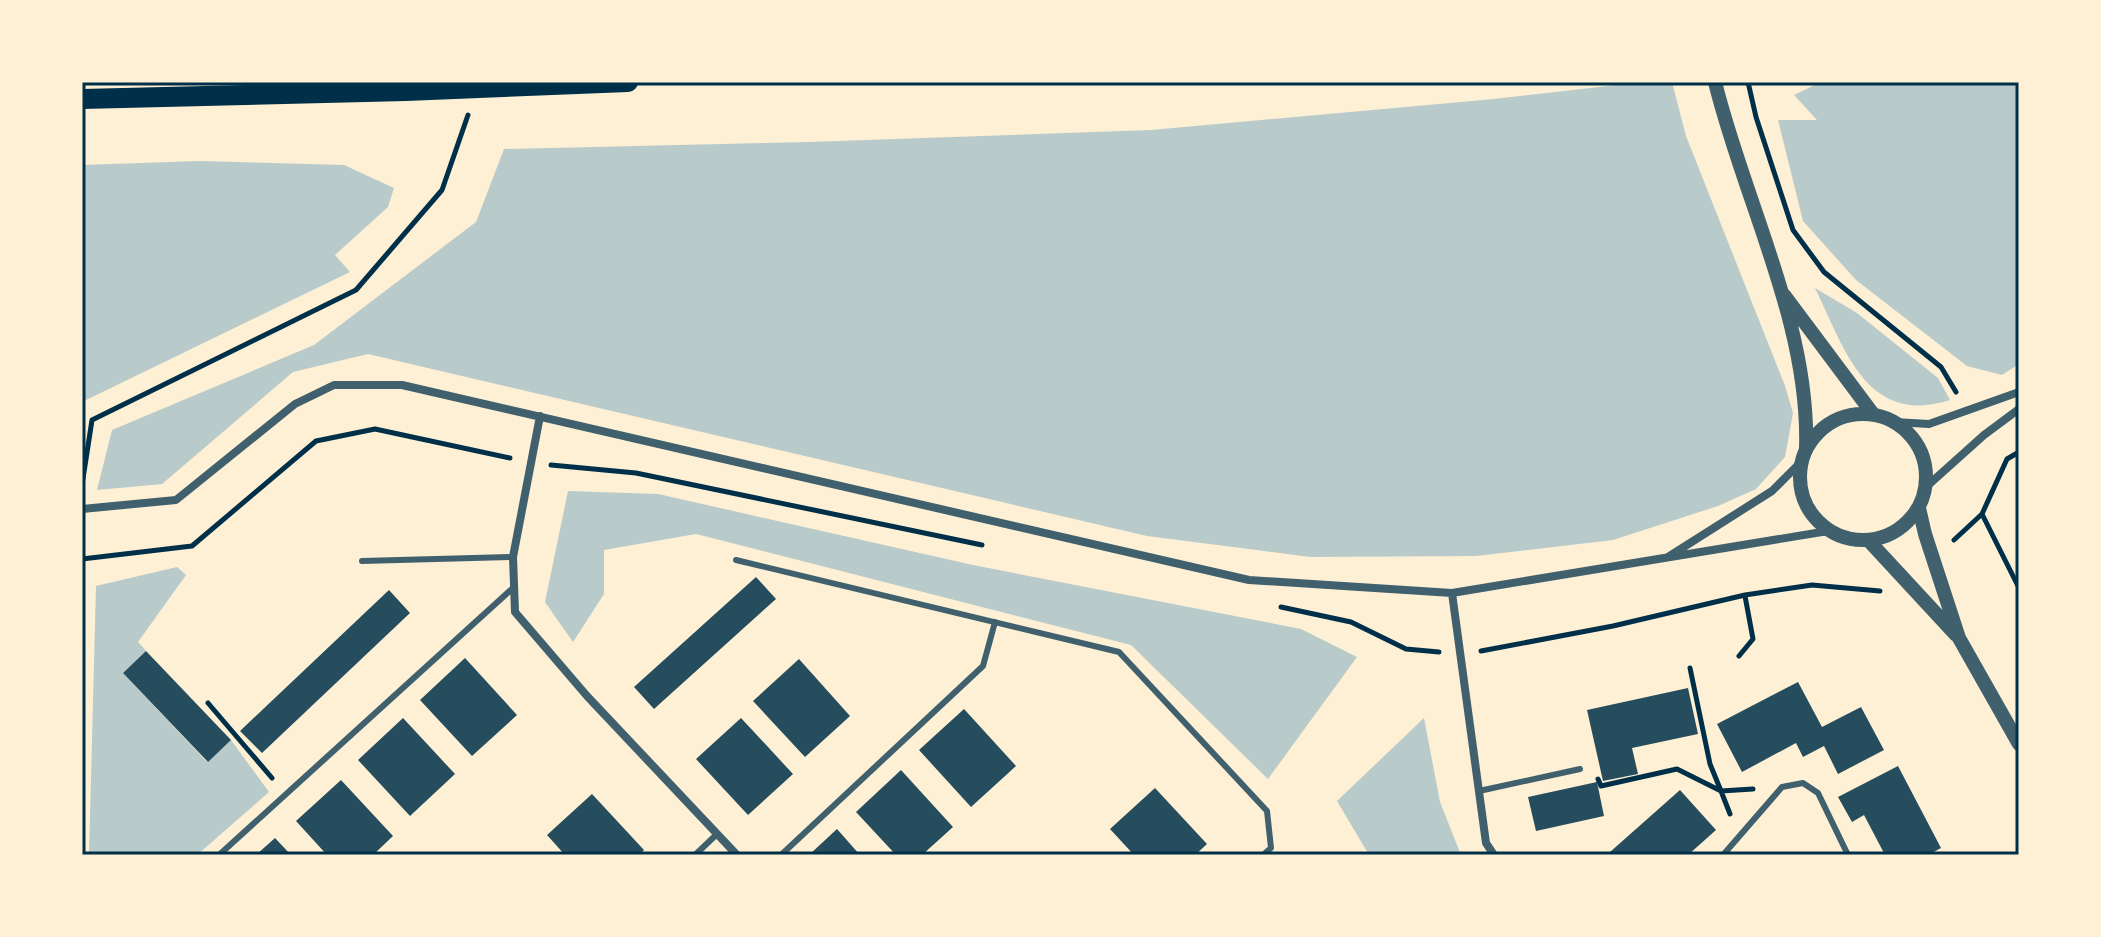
<svg xmlns="http://www.w3.org/2000/svg" width="2101" height="937" font-family="'Nunito Sans',sans-serif">
<rect width="100%" height="100%" fill="#fdf0d5"/>
<path fill="#b9caca" d="M 1644,82 L 1672,82 L 1686,136 L 1785,386 L 1793,413 L 1785,457 L 1756,489 L 1718,506 L 1613,540 L 1476,556 L 1310,557 L 1147,536 L 368,354 L 293,372 L 162,484 L 97,490 L 112,430 L 314,345 L 476,222 L 504,149 L 809,142 L 1151,130 L 1494,99 Z
M 1821,82 L 2019,82 L 2019,364 L 2002,375 L 1967,366 L 1856,280 L 1803,221 L 1778,120 L 1817,120 L 1794,95 Z
M 199,161 L 344,165 L 394,188 L 388,207 L 335,255 L 350,272 L 82,402 L 82,165 Z
M 1815,288 L 1857,313 L 1938,378 L 1950,400 C 1866,427 1844,347 1815,288 Z
M 568,491 L 658,494 L 973,565 L 1301,629 L 1357,657 L 1268,779 L 1131,645 L 696,534 L 604,550 L 604,594 L 573,642 L 545,602 Z
M 177,567 L 186,575 L 138,642 L 146,651 L 123,673 L 207,762 L 231,740 L 269,792 L 197,855 L 89,855 L 96,586 Z
M 1424,718 L 1440,802 L 1461,855 L 1369,855 L 1337,801 Z"/>
<path fill="#264d5e" d="M 756,577 L 776,599 L 654,709 L 634,687 Z
M 389,590 L 410,613 L 262,753 L 240,731 Z
M 146,651 L 231,740 L 208,762 L 123,673 Z
M 465,658 L 517,715 L 472,756 L 420,700 Z
M 799,659 L 850,716 L 805,757 L 753,701 Z
M 1798,682 L 1822,727 L 1861,707 L 1884,750 L 1838,774 L 1824,746 L 1803,757 L 1796,743 L 1742,772 L 1717,724 Z
M 1688,688 L 1698,734 L 1632,748 L 1638,774 L 1603,781 L 1587,710 Z
M 964,709 L 1016,766 L 971,807 L 919,750 Z
M 403,718 L 455,774 L 410,816 L 358,760 Z
M 741,718 L 793,774 L 748,815 L 696,759 Z
M 1898,766 L 1941,848 L 1928,855 L 1885,855 L 1864,815 L 1852,822 L 1838,797 Z
M 901,770 L 953,827 L 922,855 L 896,855 L 856,812 Z
M 341,780 L 393,836 L 373,855 L 327,855 L 296,821 Z
M 1597,782 L 1604,816 L 1536,831 L 1528,797 Z
M 1155,788 L 1207,844 L 1195,855 L 1134,855 L 1110,829 Z
M 1680,790 L 1716,830 L 1688,855 L 1613,855 L 1610,852 Z
M 592,794 L 644,850 L 639,855 L 565,855 L 547,835 Z
M 837,829 L 860,855 L 809,855 Z
M 275,838 L 291,855 L 256,855 Z"/>
<g fill="none" stroke-linecap="round" stroke-linejoin="round">
<path stroke="#003049" stroke-width="5" d="M 1748,82 L 1756,117 L 1793,230 L 1824,272 L 1941,367 L 1956,392
M 2019,452 L 2007,459 L 1982,514 L 2019,588
M 551,465 L 636,473 L 982,545
M 82,485 L 92,420 L 356,290 L 442,190 L 468,115
M 1954,540 L 1982,514
M 82,559 L 192,546 L 316,441 L 375,429 L 510,458
M 1281,607 L 1351,622 L 1406,649 L 1439,652
M 1481,651 L 1613,626 L 1745,595 L 1812,585 L 1880,591
M 1739,656 L 1753,639 L 1745,596
M 1690,668 L 1710,764 L 1721,791 L 1753,789
M 208,703 L 272,778
M 1598,779 L 1601,786 L 1677,769 L 1721,791 L 1730,814"/>
<path stroke="#3f606c" stroke-width="6" d="M 736,560 L 1119,652 L 1267,811 L 1271,848 L 1263,855
M 362,561 L 513,557
M 1479,791 L 1580,769
M 219,855 L 514,587
M 695,855 L 717,834
M 781,855 L 983,666 L 995,622
M 1723,855 L 1782,787 L 1803,783 L 1818,793 L 1848,855"/>
<path stroke="#3f606c" stroke-width="8" d="M 540,416 L 513,557 L 515,612 L 587,696 L 737,855
M 1894,422 L 1929,424 L 2019,392
M 1926,487 L 1984,435 L 2019,409
M 82,509 L 176,500 L 295,404 L 334,385 L 402,385 L 1249,580 L 1452,593 L 1828,531
M 1668,557 L 1772,491 L 1801,462
M 1452,593 L 1486,843 L 1494,855"/>
<path stroke="#3f606c" stroke-width="14" d="M 1715,82 C 1744,201 1810,324 1806,448
M 1784,295 L 1873,414
M1800 477a63 63 0 1 1 126 0a63 63 0 1 1-126 0Z
M 1919,508 L 1925,534 L 1959,638 L 2019,744
M 1869,541 L 1956,635"/>
<path stroke="#003049" stroke-width="20" d="M 82,99 L 406,91 L 628,82"/>
</g>
<rect width="2101" height="937" fill="none" stroke="#fdf0d5" stroke-width="168"/>
<rect x="84" y="84" width="1933" height="769" fill="none" stroke="#003049" stroke-width="3"/>
</svg>
